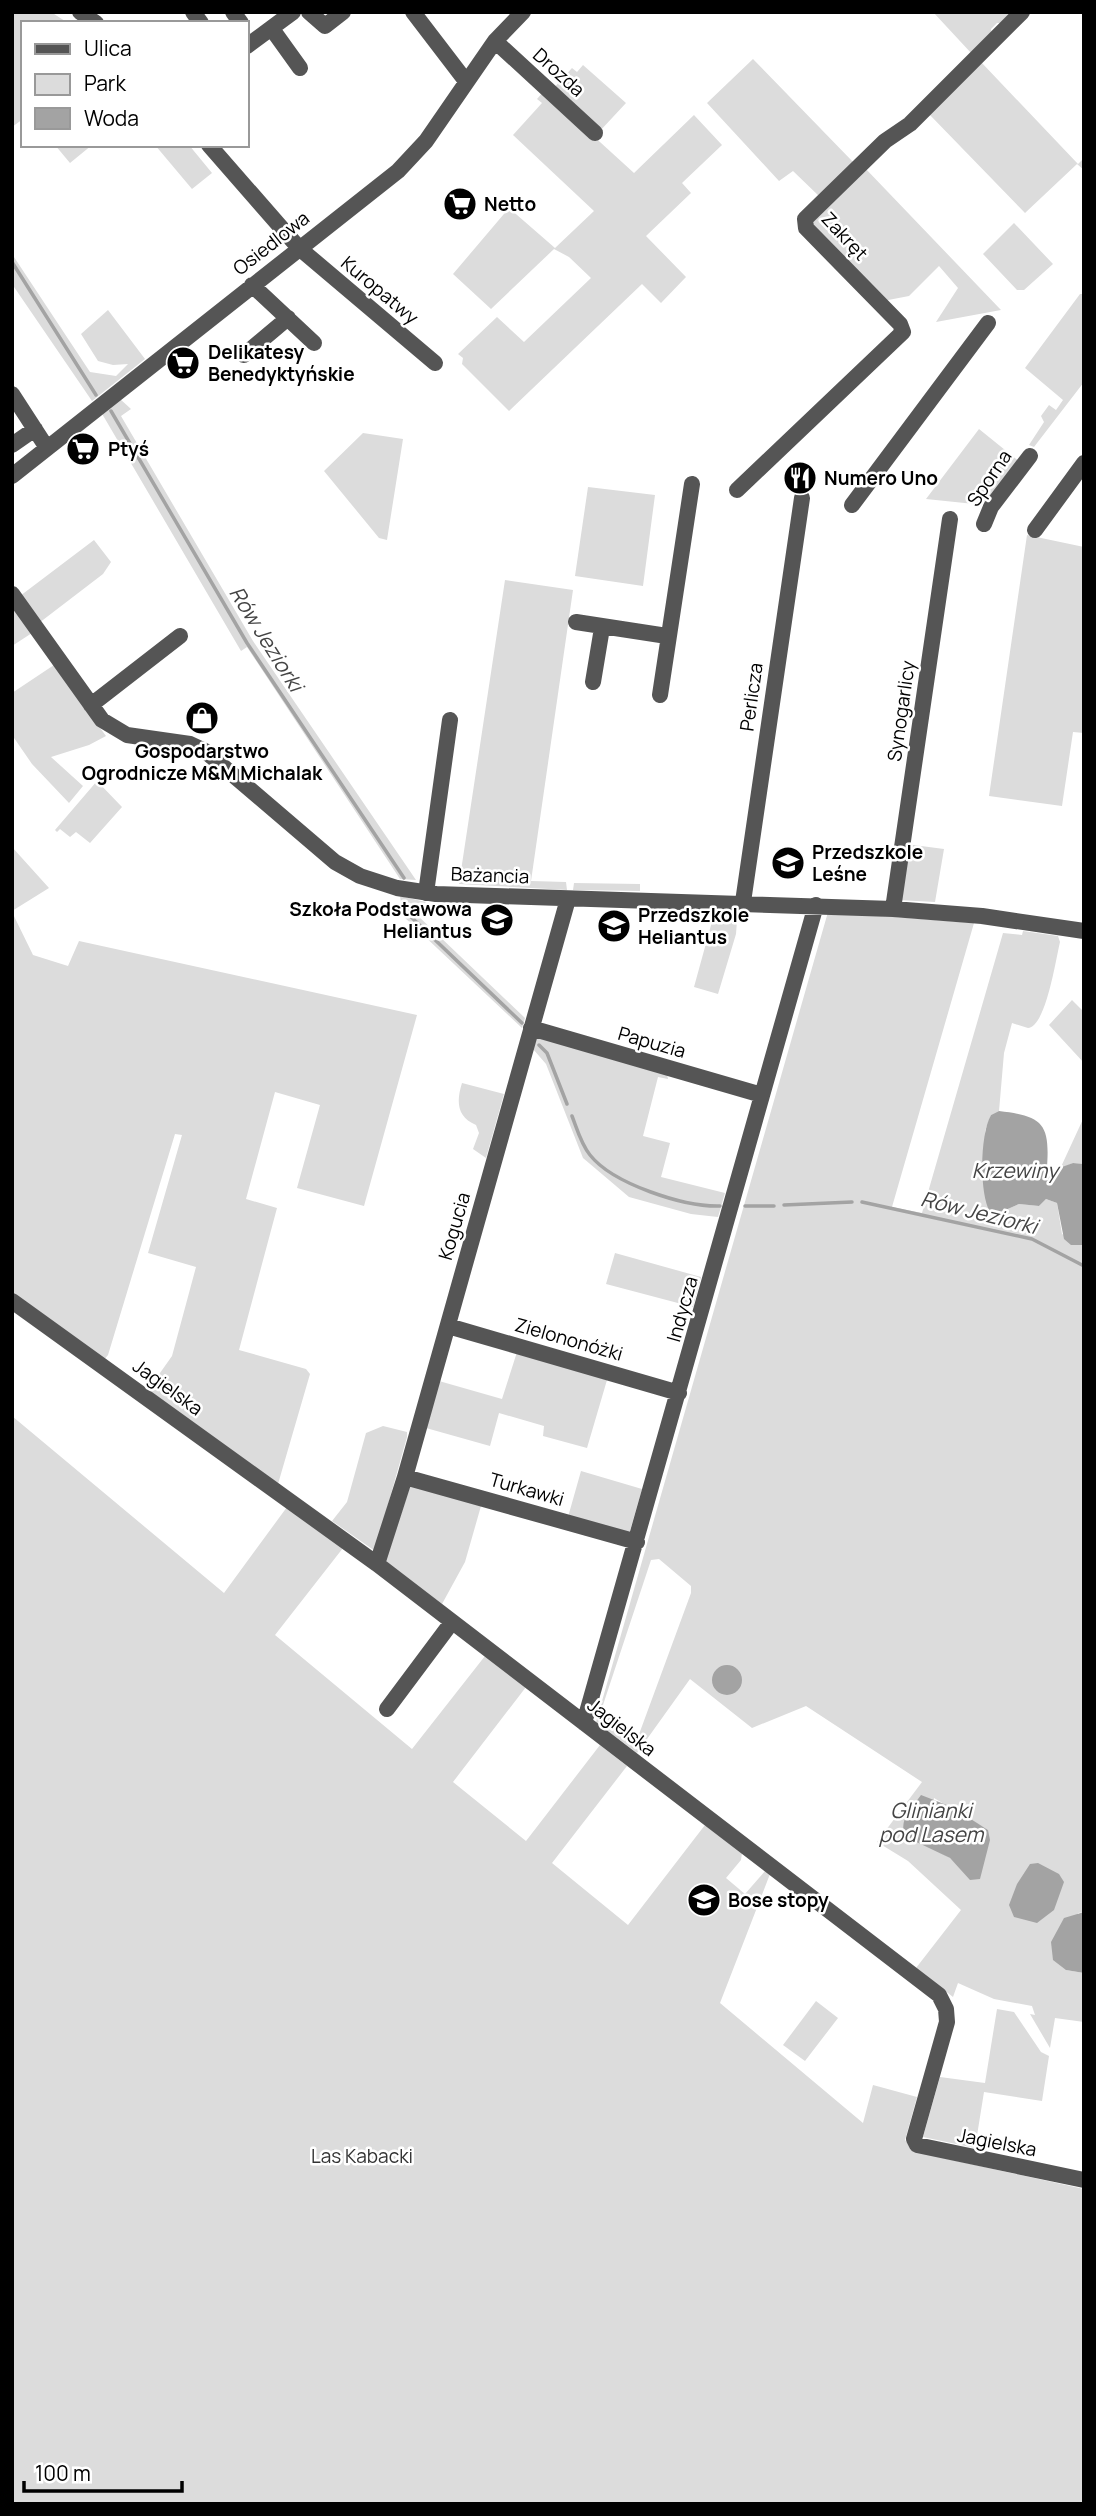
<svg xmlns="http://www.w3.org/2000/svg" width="1096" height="2516" font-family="Manrope,sans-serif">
<rect width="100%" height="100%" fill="#fff"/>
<path fill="#dcdcdc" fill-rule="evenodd" d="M 12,12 L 51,12 L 68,23 L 23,23 L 23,119 L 12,127 Z
M 933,12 L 1009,12 L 1011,15 L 1003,23 L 997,23 L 991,29 L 992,34 L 972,54 Z
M 753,59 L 854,163 L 821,198 L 793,171 L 779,181 L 707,103 Z
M 981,62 L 1078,164 L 1084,158 L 1084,170 L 1077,164 L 1025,213 L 928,113 Z
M 583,65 L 626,103 L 599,132 L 552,90 L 572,68 L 577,72 Z
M 544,91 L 634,173 L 694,115 L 722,145 L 682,183 L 691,193 L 646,236 L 686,277 L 661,303 L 642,284 L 509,411 L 462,364 L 463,358 L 458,354 L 497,317 L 524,342 L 591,278 L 569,257 L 554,249 L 491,309 L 453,274 L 509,208 L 555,248 L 594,211 L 513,135 L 542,103 L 537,99 Z
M 55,145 L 92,145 L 70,163 Z
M 155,145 L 189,145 L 212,173 L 192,189 Z
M 864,167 L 1001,310 L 936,322 L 958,288 L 939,266 L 909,296 L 883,301 L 812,228 L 810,220 Z
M 1014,223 L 1053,264 L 1024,290 L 1017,290 L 983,254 Z
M 12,254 L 90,372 L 116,376 L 128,364 L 113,365 L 98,361 L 81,334 L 108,310 L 145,359 L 92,401 L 12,284 Z
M 1080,294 L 1084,294 L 1084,382 L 1034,447 L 1029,445 L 1044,422 L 1041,416 L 1049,405 L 1056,410 L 1063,400 L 1025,368 Z
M 119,398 L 131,409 L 121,416 L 253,641 L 416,880 L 400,879 L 247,647 L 241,651 L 101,412 Z
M 979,429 L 1021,463 L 984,505 L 926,499 Z
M 363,433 L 403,439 L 387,540 L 379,538 L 324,471 Z
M 588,487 L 655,495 L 643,586 L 575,576 Z
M 1027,535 L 1084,547 L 1084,733 L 1073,732 L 1062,806 L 989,796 Z
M 94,540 L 111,562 L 103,574 L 39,623 L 20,596 Z
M 505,580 L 573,590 L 531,881 L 566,882 L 567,890 L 459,884 Z
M 12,607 L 32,633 L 12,646 Z
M 54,665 L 106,736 L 89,745 L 51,757 L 83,786 L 69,803 L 32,764 L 12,735 L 12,693 Z
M 97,781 L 122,807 L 90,843 L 76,832 L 70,837 L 60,829 L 57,832 L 55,830 Z
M 906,844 L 944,849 L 935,902 L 898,900 Z
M 12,847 L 49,888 L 12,911 Z
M 574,883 L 640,884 L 640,891 L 573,890 Z
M 400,896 L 426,902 L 415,913 L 525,1018 L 522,1028 L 403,916 Z
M 716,907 L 738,907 L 736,934 L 718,994 L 694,987 Z
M 12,912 L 33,955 L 68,966 L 79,941 L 417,1015 L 364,1206 L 297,1188 L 320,1105 L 275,1092 L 246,1199 L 277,1208 L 239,1350 L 306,1369 L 310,1374 L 278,1484 L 148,1390 L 172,1356 L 196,1267 L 148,1253 L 182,1135 L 175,1134 L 108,1355 L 103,1361 L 12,1293 Z
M 828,912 L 974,923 L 892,1207 L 922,1213 L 1003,933 L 1022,935 L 1023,931 L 1058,936 L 1060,942 C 1056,958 1046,1027 1028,1028 L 1012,1023 L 1004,1053 L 999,1111 L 991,1115 L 985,1131 L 1001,1212 L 1019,1204 L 1039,1206 L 1046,1199 L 1057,1203 L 1062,1234 L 1084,1245 L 1084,1912 L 1078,1913 L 1066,1970 L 1084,1973 L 1084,2022 L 1055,2018 L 1050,2048 L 1030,2014 L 1035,2015 L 1032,2006 L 994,1999 L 958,1983 L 953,1997 L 916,1968 L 961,1910 L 908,1861 L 877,1842 L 922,1782 L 806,1706 L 752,1728 L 690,1679 L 637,1753 L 596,1722 ZM 659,1559 L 691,1586 L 691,1593 L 638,1737 L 601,1711 L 651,1560 ZM 934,1798 L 988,1830 L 964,1871 L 950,1858 L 928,1846 Z
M 1072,1000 L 1084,1012 L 1084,1063 L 1049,1025 Z
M 540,1037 L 667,1074 L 668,1079 L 658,1077 L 643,1136 L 670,1143 L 661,1177 L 725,1193 L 718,1217 L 691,1214 L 629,1197 L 583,1158 L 546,1064 L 533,1049 L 537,1038 Z
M 462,1083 L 504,1094 L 486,1158 L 473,1149 L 479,1133 L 476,1125 C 457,1117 456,1102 462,1083 Z
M 1084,1117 L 1084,1164 L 1073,1163 L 1060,1169 Z
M 615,1253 L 701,1277 L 693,1307 L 606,1284 Z
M 517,1352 L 607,1380 L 587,1448 L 543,1436 L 544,1426 L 499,1413 L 490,1446 L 426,1428 L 439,1381 L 502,1399 Z
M 12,1416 L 224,1593 L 287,1507 L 343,1548 L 275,1635 L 412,1749 L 485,1656 L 526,1687 L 453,1782 L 526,1841 L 600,1745 L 627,1766 L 552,1863 L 628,1925 L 705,1825 L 742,1853 L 741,1860 L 726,1878 L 745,1894 L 765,1871 L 770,1874 L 720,2003 L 863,2123 L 873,2085 L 917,2097 L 905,2140 L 916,2152 L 1084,2189 L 1084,2504 L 12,2504 Z
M 383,1426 L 407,1432 L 407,1437 L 375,1551 L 332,1521 L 347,1502 L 366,1433 Z
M 581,1471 L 642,1489 L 629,1534 L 568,1517 Z
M 411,1484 L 481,1506 L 465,1562 L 442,1604 L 385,1562 Z
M 816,2001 L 838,2018 L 805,2061 L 783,2045 Z
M 997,2009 L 1014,2012 L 1041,2052 L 1049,2056 L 1042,2101 L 984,2092 L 975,2148 L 923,2137 L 940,2077 L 985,2083 Z"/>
<path fill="#a3a3a3" d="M 999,1111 C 1043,1116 1050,1124 1047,1167 L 1051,1171 L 1073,1163 L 1084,1164 L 1084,1245 L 1071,1245 L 1064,1239 L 1057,1203 L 1046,1199 L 1039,1206 L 1019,1204 L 1001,1212 L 990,1212 C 979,1193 980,1134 991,1115 Z
M712 1680a15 15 0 1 1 30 0a15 15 0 1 1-30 0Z
M 921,1795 L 952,1807 L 988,1830 L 990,1840 L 980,1879 L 970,1880 L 950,1858 L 906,1837 C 897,1821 912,1808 921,1795 Z
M 1038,1863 L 1059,1874 L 1064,1882 L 1054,1910 L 1037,1923 L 1014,1917 L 1009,1905 L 1017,1884 L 1030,1864 Z
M 1084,1912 L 1084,1973 L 1066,1970 L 1053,1960 L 1051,1942 L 1064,1918 Z"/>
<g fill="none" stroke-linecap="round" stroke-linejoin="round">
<path stroke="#a3a3a3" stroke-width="3.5" d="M 12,262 L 96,395
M 111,411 L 247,643 L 404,878
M 407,905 L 408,914 L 522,1023
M 539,1045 L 547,1053 L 567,1104
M 572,1116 C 577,1129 581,1144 590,1155 C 613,1184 684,1207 720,1206
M 862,1202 L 1032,1239 L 1084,1266
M 784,1205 L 852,1202
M 745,1206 L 774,1206"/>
<path stroke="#555" stroke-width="16" d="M 80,12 L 96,23
M 193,12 L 201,23
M 233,12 L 241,23
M 309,12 L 325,26 L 343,12
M 413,12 L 465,80
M 272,29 L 300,68
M 495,41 L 595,133
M 247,46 L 293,12
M 209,145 L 299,248 L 435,363
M 252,285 L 314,343
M 244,355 L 288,318
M 12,394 L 47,448
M 12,445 L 35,429
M 12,476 L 398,171 L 426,141 L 495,41 L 523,12
M 737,490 L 903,332 L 900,324 L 806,228 L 805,219 L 885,141 L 910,124 L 1022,12
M 852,505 L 988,323
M 984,524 L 991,507 L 1030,456
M 1035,530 L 1084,463
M 12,594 L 102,720 L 127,735 L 190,744 L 205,751 L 335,862 L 360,876 L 397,888 L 436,894 L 893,909 L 982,916 L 1084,931
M 576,622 L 667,636
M 593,682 L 602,628
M 660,695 L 692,484
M 91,705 L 180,636
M 426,893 L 450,720
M 743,902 L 802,498
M 893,909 L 950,519
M 531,1028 L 762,1095
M 12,1301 L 377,1564 L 939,1995 L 946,2009 L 947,2022 L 914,2139 L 917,2145 L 1084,2180
M 448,1326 L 679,1393
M 405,1477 L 637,1542
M 377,1564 L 405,1477 L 568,899
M 387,1709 L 452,1622
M 584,1723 L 816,905"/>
</g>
<defs>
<symbol id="supermarket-disc" viewBox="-11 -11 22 22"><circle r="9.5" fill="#000" stroke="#fff"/><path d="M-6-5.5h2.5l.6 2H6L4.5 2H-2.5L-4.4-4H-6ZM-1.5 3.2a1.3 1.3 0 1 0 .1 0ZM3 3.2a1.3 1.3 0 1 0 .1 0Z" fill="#fff"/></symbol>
<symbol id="restaurant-disc" viewBox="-11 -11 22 22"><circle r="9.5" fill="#000" stroke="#fff"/><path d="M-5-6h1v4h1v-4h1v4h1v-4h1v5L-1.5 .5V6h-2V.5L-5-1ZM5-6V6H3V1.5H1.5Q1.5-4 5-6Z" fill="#fff"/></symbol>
<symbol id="shop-disc" viewBox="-11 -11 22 22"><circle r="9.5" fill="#000" stroke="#fff"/><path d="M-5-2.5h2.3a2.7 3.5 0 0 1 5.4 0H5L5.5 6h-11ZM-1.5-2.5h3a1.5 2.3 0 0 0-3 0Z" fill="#fff"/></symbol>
<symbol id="school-disc" viewBox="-11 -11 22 22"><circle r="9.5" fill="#000" stroke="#fff"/><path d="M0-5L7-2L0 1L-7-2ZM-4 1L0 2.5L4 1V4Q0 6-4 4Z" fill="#fff"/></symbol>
</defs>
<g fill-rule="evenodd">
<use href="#supermarket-disc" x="441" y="185" width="38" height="38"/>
<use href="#supermarket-disc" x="164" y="344" width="38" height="38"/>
<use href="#supermarket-disc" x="64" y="430" width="38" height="38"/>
<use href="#restaurant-disc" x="781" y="459" width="38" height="38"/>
<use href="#shop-disc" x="183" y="699" width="38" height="38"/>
<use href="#school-disc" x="769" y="844" width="38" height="38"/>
<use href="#school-disc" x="478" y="901" width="38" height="38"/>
<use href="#school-disc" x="595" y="907" width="38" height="38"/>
<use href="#school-disc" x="685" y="1881" width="38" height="38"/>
</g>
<g text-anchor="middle" stroke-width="5" stroke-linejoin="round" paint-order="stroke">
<g font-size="19" fill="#000" stroke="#fff">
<text transform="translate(559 72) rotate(42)" y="7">Drozda</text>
<text transform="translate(845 236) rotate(47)" y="7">Zakręt</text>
<text transform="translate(271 243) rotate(-38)" y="7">Osiedlowa</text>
<text transform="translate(380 290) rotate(40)" y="7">Kuropatwy</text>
<text transform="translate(989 478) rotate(-56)" y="7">Sporna</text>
<text transform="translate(751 697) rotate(-82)" y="7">Perlicza</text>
<text transform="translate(901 711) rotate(-82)" y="7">Synogarlicy</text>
<text transform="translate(490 875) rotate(2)" y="7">Bażancia</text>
<text transform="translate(652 1042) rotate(16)" y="7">Papuzia</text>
<text transform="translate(454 1226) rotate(-74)" y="7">Kogucia</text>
<text transform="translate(682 1309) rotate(-74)" y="7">Indycza</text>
<text transform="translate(569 1339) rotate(16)" y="7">Zielononóżki</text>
<text transform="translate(168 1387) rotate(36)" y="7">Jagielska</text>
<text transform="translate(527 1489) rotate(16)" y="7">Turkawki</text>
<text transform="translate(622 1727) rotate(38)" y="7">Jagielska</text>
<text transform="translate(997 2142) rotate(11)" y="7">Jagielska</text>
</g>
<g font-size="19" font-weight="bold" fill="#000" stroke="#fff" text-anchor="start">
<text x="484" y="211">Netto</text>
<text x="208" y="359">Delikatesy<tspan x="208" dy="22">Benedyktyńskie</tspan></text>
<text x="108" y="456">Ptyś</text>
<text x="824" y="485">Numero Uno</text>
<text x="202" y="758" text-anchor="middle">Gospodarstwo<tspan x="202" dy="22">Ogrodnicze M&amp;M Michalak</tspan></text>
<text x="812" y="859">Przedszkole<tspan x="812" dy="22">Leśne</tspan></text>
<text x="472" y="916" text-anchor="end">Szkoła Podstawowa<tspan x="472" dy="22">Heliantus</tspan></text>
<text x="638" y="922">Przedszkole<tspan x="638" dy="22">Heliantus</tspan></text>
<text x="728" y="1907">Bose stopy</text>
</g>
<g font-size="19" fill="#333" stroke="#fff">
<text x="362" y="2163">Las Kabacki</text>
</g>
<g font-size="21" font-style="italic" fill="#444" stroke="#fff">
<text transform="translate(266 639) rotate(58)" y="7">Rów Jeziorki</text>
<text x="1015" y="1178">Krzewiny</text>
<text transform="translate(979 1213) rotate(14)" y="7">Rów Jeziorki</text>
<text x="931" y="1818">Glinianki<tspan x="931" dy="24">pod Lasem</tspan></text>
</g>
</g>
<rect width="1096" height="2516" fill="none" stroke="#000000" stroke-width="28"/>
<rect x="21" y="21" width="228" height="126" fill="#ffffff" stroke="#999999" stroke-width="2"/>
<rect x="35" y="44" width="35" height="10" fill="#555555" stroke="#999999" stroke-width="2"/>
<text x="84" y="56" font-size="21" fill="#000000">Ulica</text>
<rect x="35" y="74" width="35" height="21" fill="#dcdcdc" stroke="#999999" stroke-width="2"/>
<text x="84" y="91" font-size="21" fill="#000000">Park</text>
<rect x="35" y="108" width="35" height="21" fill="#a3a3a3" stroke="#999999" stroke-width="2"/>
<text x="84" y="126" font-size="21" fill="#000000">Woda</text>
<path d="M24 2481v10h158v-10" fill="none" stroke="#000000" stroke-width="3.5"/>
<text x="35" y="2481" font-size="21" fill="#000000" stroke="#ffffff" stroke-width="5" paint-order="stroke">100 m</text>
</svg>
